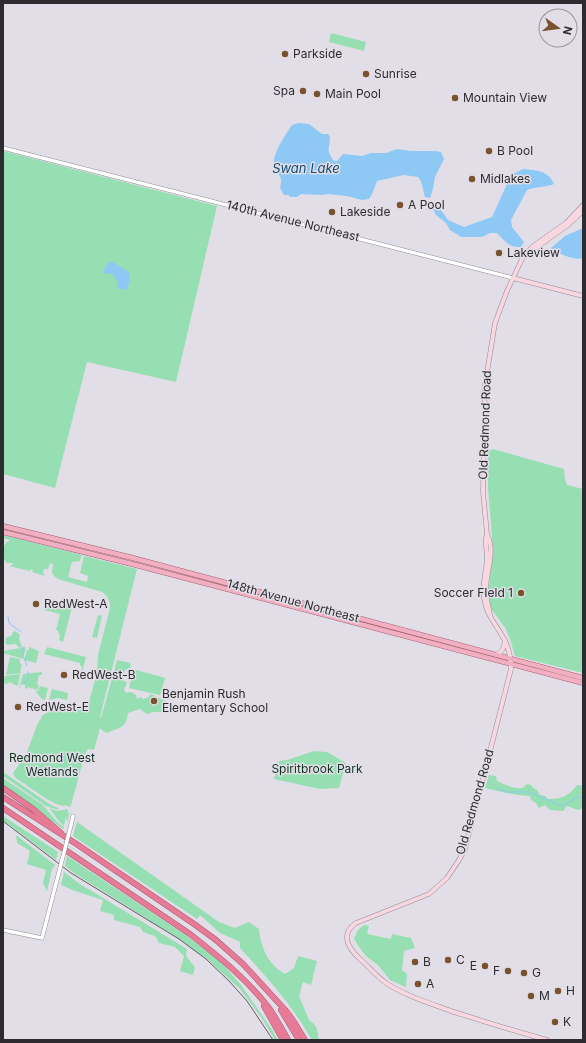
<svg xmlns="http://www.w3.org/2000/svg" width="586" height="1043" font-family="Inter,sans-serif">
<rect width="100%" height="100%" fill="#e2dee7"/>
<path fill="#96dfb2" d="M 331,33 L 366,42 L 364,51 L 329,42 Z
M 3,151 L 217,206 L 176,382 L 87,362 L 55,488 L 3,474 Z
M 493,449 L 564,469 L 565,480 L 567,485 L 583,489 L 583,673 L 515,656 L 511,642 L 506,629 L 492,610 L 488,597 L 493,548 L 488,488 L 488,452 Z
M 3,535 L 82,555 L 80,561 L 72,562 L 68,577 L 87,582 L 88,576 L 80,573 L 84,556 L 137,569 L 100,717 L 101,718 L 117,660 L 130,663 L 131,667 L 125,670 L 123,680 L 127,683 L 124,689 L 126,693 L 131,692 L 136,695 L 137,699 L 141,697 L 143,699 L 149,697 L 150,694 C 157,696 161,700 168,702 L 169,706 L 166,712 L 154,712 L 147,714 L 140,709 L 128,713 C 126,729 120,727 107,733 L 103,731 L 100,728 L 94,750 L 88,749 L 85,754 L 71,805 L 70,807 L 65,805 L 64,806 C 51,805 29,786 17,779 L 14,776 L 13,773 L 26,755 L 37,725 L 43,715 L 50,711 L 57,709 L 80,710 L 85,707 L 89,702 L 97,672 L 98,655 L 110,608 C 110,601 108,596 102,592 L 58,579 C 50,573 52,573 53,564 L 50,563 L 48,569 L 44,569 L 43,573 L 45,576 L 32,572 L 33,570 L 31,569 L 30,571 L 9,566 L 12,565 L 13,563 L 6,563 C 2,554 1,545 10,540 L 3,538 Z
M 70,598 L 74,599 L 63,642 L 59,640 L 60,636 L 58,631 L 55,629 L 57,627 L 60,614 L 44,610 L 46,601 L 68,606 Z
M 98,615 L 102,616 L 97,638 L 92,637 Z
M 15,631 L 20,635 L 19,639 L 22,647 L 19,648 L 16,644 L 7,645 L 5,642 L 6,638 L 12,635 L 13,632 Z
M 26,647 L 23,659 L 3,653 L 3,651 Z
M 29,647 L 39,651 L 36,663 L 24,660 L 27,650 L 29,650 Z
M 47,647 L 86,657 L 82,672 L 81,673 L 82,667 L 80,665 L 80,663 L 44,654 Z
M 10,657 L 20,659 L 20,663 L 22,665 L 20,671 L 22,672 L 21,673 L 6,675 Z
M 133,669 L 165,678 L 160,695 L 129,688 Z
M 42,672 L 42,675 L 39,675 L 37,684 L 39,685 L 37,690 L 28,687 L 28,689 L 25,688 L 25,685 L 21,684 L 20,688 L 19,688 L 23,674 Z
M 20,674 L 18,686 L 9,682 L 8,684 L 3,683 L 5,676 Z
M 40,686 L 48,688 L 45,700 L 42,699 L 36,692 L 36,691 L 38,691 Z
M 52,689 L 68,693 L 67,700 L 58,698 L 49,700 Z
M 314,751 L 327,752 L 346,763 L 339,788 L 320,789 L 274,779 L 279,761 L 287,760 Z
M 3,772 L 51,805 L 58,808 L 58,810 L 46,806 L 3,776 Z
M 489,775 L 496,776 L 497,781 C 505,785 514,789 523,788 L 527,784 L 531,785 L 533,788 L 537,790 L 540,795 L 545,796 L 548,799 C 563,799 568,796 577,785 L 583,785 L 583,808 L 578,810 L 567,806 L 563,811 L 550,810 L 545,805 L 539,808 L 536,803 L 531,800 L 530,796 C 515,795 500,792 485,788 Z
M 3,778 L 43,805 L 57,822 L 64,827 L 63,829 L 3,786 Z
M 49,808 L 57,811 L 68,809 L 67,815 L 70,811 L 67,822 L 66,816 L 64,826 L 58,820 Z
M 3,816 L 58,852 L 56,860 L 3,820 Z
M 77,822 L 219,922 L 235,928 L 249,922 L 259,929 C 261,948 268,964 285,974 L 294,968 L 298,956 L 317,961 L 311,985 L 303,982 L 299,996 L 309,1020 L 314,1024 L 317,1029 L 319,1040 L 312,1040 C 292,1005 267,977 240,948 L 240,942 L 220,933 L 200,915 L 197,919 L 73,836 Z
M 16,835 L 55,865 L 52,869 L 47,891 L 43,883 L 46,870 L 27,864 L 30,851 L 17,843 Z
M 67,856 L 184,934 L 219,960 L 241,985 L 273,1031 L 273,1032 L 278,1040 L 275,1040 L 261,1017 L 240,989 L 207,959 L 170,933 L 74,873 L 65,866 Z
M 64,872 L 80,884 L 187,949 L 186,956 L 195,967 L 193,975 L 180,971 L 184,956 L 175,947 L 159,943 L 155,936 L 143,932 L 140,927 L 114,920 L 114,915 L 100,911 L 103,900 L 75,891 L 61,885 Z
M 364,925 L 369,926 L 367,934 L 391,939 L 392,934 L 411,938 L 415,948 L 404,951 L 402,970 L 407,974 L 406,987 L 390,980 L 379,966 L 367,957 L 361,950 L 354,939 L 358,930 Z"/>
<path fill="#8ec8f5" d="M 299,123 L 309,124 L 322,134 L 328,134 L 330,137 C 330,150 325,148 334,161 L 337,161 L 343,154 L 362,156 L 371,153 L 386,153 L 397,149 L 411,151 L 436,151 L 441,152 L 444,159 L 435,177 L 433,189 L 430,198 L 425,197 L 421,181 L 418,177 L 404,175 L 377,181 L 372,194 L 369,199 L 362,200 L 347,196 L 328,194 L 322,195 L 301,194 L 297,197 L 290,197 L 288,195 L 284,195 L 280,188 C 284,173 276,176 274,165 C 272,154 286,134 292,125 Z
M 523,169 C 536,170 549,171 554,184 C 545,188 536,186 527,190 L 511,220 L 512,227 L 524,242 L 521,247 C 509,248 505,241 497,233 L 490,233 L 482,237 L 461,237 L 450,230 L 446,223 L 436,215 L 430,204 L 435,202 L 448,220 L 464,227 L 492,217 L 511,175 Z
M 583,228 L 583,258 C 573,261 559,253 550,249 L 565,236 Z
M 111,261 L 129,272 L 130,280 L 127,290 L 117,288 L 117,281 L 113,274 L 103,273 L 107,264 Z"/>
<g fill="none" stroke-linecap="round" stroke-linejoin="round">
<path stroke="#8ec8f5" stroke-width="1" d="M 8,617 L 9,623 L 21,632
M 23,647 L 23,655 L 27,666
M 24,684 L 28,677 L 28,672
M 497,788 L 505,792 L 529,792 L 562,806 L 578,797 L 583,797"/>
<defs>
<path id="tertiary" d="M 3,148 L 513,278
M 71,825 L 73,816
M 3,930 L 42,938 L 60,868"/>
<path id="secondary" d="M 529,252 L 533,250 L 568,225 L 583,211
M 513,278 L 583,296
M 487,534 C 484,541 487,550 487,558 C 486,575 480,590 486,607 C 489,617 496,625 501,634 C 508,644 511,657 511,669 L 465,849 L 459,860 L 447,878 L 429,894 L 356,923 C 340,934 348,948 359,958 C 368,966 376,976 386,983 C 406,996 429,1003 451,1011 C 482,1021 515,1031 547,1040
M 490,615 C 489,606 486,599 486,590 C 486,572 496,551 487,534 L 483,492 L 485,385 L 495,323 L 507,291 L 522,259 L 532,247 L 566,223 L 583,205
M 496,655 C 503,652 504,647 505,640"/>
<path id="primary" d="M 3,526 L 133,558 L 583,678
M 3,532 L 132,564 L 583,683"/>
<path id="motorway" d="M 3,788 L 33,809 L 61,833
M 3,797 L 75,843 L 194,924 L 216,940 L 243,964 L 287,1012 L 294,1022 L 305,1040
M 3,808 L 190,934 C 218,956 247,979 269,1008 C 276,1018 282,1029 288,1040
M 264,1006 L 283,1040
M 281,1010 L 299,1040"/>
</defs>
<use href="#tertiary" stroke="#908c95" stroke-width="4.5"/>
<use href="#secondary" stroke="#908c95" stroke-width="5"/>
<use href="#primary" stroke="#a65f73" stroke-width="5.5"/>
<use href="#motorway" stroke="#a65f73" stroke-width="6"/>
<use href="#tertiary" stroke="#fff" stroke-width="3.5"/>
<use href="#secondary" stroke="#f8d7e0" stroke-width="4"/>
<use href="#primary" stroke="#f1b0c1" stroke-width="4.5"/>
<use href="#motorway" stroke="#e77b97" stroke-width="5"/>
<path stroke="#605e63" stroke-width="1" d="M 3,821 L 71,873 L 179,939 L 206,959 L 229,981 L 247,1001 L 273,1040"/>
<defs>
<path id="tertiary-bridge" d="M 60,868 L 71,825"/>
</defs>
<use href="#tertiary-bridge" stroke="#908c95" stroke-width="4.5" stroke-linecap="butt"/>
<use href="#tertiary-bridge" stroke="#fff" stroke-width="3.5"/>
</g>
<g fill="#78532e" stroke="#e2dee7" stroke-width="1.5">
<circle cx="285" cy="54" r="4"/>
<circle cx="366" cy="74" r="4"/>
<circle cx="303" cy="91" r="4"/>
<circle cx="317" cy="94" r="4"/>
<circle cx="455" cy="98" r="4"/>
<circle cx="489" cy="151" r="4"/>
<circle cx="472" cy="179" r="4"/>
<circle cx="400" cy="205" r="4"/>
<circle cx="332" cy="212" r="4"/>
<circle cx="499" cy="253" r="4"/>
<circle cx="521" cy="593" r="4"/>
<circle cx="36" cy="604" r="4"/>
<circle cx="64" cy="675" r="4"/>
<circle cx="154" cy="701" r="4"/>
<circle cx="18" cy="707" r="4"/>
<circle cx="448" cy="960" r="4"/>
<circle cx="415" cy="962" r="4"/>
<circle cx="485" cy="966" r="4"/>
<circle cx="508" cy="971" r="4"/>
<circle cx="524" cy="973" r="4"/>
<circle cx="418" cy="984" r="4"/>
<circle cx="558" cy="991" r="4"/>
<circle cx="531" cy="996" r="4"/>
<circle cx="555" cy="1022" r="4"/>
</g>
<g text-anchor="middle" stroke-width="3" stroke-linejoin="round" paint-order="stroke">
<g font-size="12" fill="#2d2b2f" stroke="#e2dee7" text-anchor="start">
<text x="293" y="58">Parkside</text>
<text x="374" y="78">Sunrise</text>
<text x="295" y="95" text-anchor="end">Spa</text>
<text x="325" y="98">Main Pool</text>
<text x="463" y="102">Mountain View</text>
<text x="497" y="155">B Pool</text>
<text x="480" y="183">Midlakes</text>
<text x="408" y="209">A Pool</text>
<text x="340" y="216">Lakeside</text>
<text x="507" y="257">Lakeview</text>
<text x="513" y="597" text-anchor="end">Soccer FIeld 1</text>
<text x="44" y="608">RedWest-A</text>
<text x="72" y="679">RedWest-B</text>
<text x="162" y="698">Benjamin Rush<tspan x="162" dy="14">Elementary School</tspan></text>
<text x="26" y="711">RedWest-E</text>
<text x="456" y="964">C</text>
<text x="423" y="966">B</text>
<text x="477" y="970" text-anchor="end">E</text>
<text x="500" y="975" text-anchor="end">F</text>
<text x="532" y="977">G</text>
<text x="426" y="988">A</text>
<text x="566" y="995">H</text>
<text x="539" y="1000">M</text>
<text x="563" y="1026">K</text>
</g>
<g font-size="12" fill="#2d2b2f" stroke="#e2dee7">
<text transform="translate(293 221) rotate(14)" y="4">140th Avenue Northeast</text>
<text transform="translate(485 425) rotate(-88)" y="4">Old Redmond Road</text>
<text transform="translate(293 601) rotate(15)" y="4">148th Avenue Northeast</text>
<text transform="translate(475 802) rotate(-74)" y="4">Old Redmond Road</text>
</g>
<g font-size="12" fill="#103421" stroke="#e2dee7">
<text x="52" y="762">Redmond West<tspan x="52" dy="14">Wetlands</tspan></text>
<text x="317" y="773">Spiritbrook Park</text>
</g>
<g font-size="13" font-style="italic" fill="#134c70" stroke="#e2dee7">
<text x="306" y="173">Swan Lake</text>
</g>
</g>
<rect width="586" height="1043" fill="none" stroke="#2d2b2f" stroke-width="8"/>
<g transform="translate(558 28) rotate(104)"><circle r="19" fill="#e2dee7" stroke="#9a969d"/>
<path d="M0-3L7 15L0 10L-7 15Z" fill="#78532e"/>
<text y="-6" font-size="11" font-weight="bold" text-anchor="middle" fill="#2d2b2f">N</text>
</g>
</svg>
